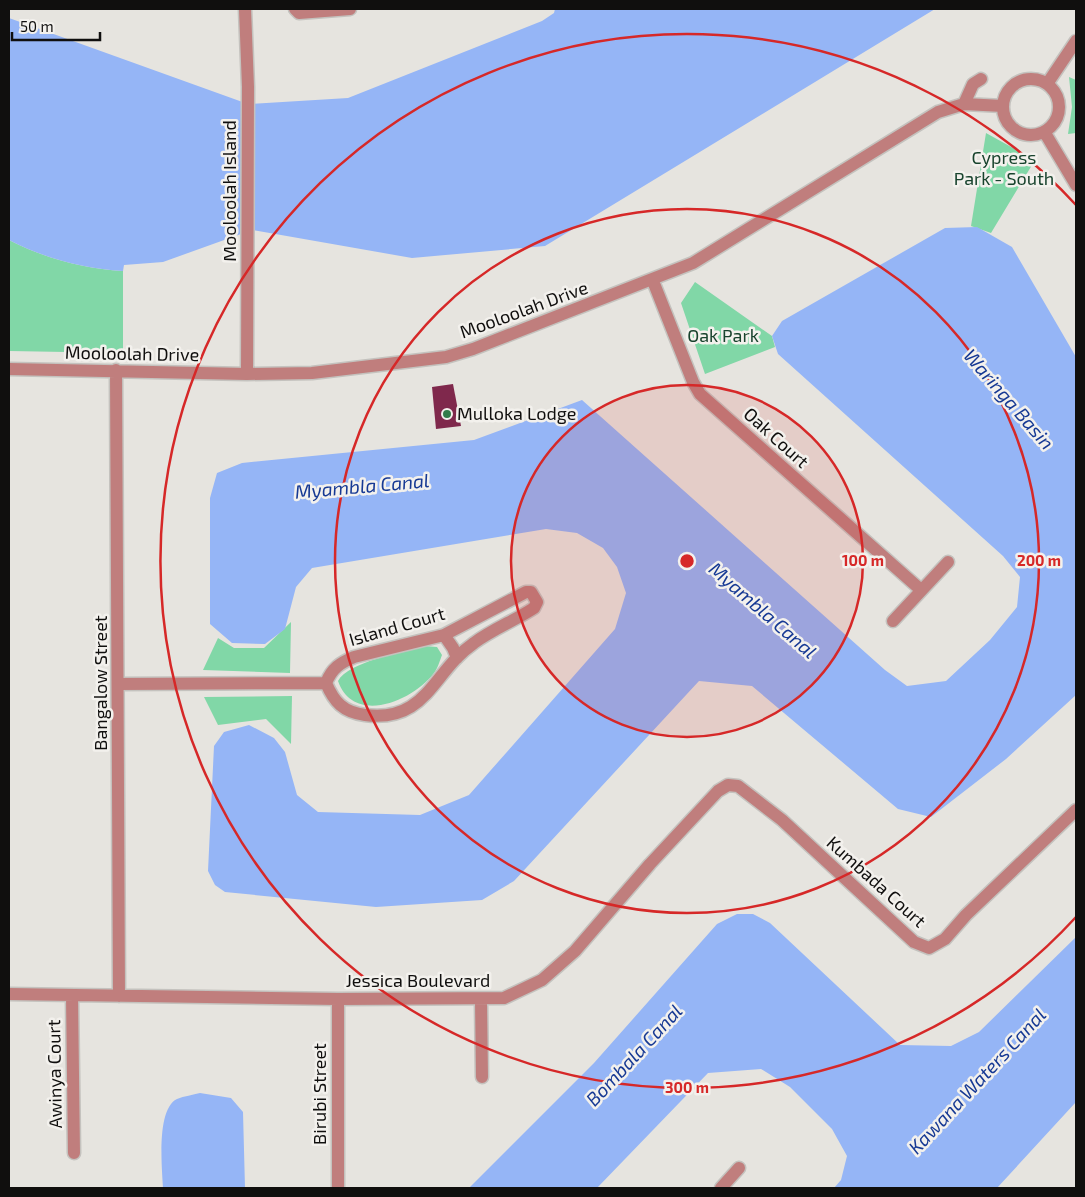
<svg xmlns="http://www.w3.org/2000/svg" width="1085" height="1197" font-family="'Exo 2',sans-serif">
<rect width="100%" height="100%" fill="#e6e4df"/>
<path fill="#81d7a7" d="M 1069,77 L 1076,80 L 1076,133 L 1068,134 L 1072,107 Z
M 986,133 L 1035,160 L 991,233 L 971,226 Z
M 9,240 C 44,258 84,269 123,271 L 123,353 L 9,351 Z
M 695,282 L 772,336 L 775,347 L 705,374 L 681,303 Z
M 291,622 L 290,673 L 203,670 L 218,638 L 234,648 L 264,648 Z
M 424,646 L 437,647 L 442,655 C 440,660 438,668 434,673 C 413,701 354,726 338,681 C 348,662 403,652 424,646 Z
M 292,696 L 291,744 L 266,719 L 218,725 L 204,697 Z"/>
<path fill="#95b5f6" d="M 555,9 L 935,9 L 545,246 L 412,258 L 252,230 L 163,262 L 124,265 L 123,271 C 84,269 44,258 9,240 L 9,18 L 248,104 L 348,98 L 542,21 L 554,13 Z
M 977,227 L 1012,247 L 1076,357 L 1076,695 L 1006,759 L 931,817 L 898,809 L 752,686 L 699,681 L 514,881 L 482,900 L 376,907 L 225,892 L 215,885 L 208,871 L 214,746 L 224,732 L 249,725 L 274,738 L 285,752 L 297,795 L 318,812 L 420,815 L 469,795 L 615,629 L 626,593 L 617,567 L 603,548 L 577,533 L 546,529 L 312,568 L 296,587 L 285,629 L 265,644 L 232,643 L 210,624 L 210,498 L 217,473 L 242,463 L 474,440 L 582,400 L 885,670 L 907,686 L 946,681 L 990,640 L 1017,607 L 1020,577 L 1003,556 L 778,354 L 772,336 L 782,321 L 945,228 Z
M 737,914 L 753,914 L 770,923 L 900,1045 L 951,1046 L 979,1032 L 1076,937 L 1076,1102 L 997,1188 L 834,1188 L 841,1180 L 847,1156 L 832,1129 L 790,1087 L 761,1069 L 708,1073 L 597,1188 L 469,1188 L 594,1063 L 717,924 Z
M 200,1093 L 231,1098 L 243,1112 L 245,1188 L 163,1188 C 162,1168 156,1109 177,1099 C 184,1096 193,1095 200,1093 Z"/>
<path fill="#7f284c" d="M 453,384 L 461,426 L 436,429 L 432,387 Z"/>
<g fill="none" stroke-linecap="round" stroke-linejoin="round">
<defs>
<path id="minor" d="M 245,9 L 248,87 L 247,374
M 295,9 L 299,13 L 350,9
M1003 107a28 28 0 1 1 56 0a28 28 0 1 1-56 0Z
M 1047,84 L 1076,41
M 964,104 L 973,84 L 981,79
M 1045,133 L 1076,185
M 653,281 L 693,382 L 700,394 L 921,590
M 9,369 L 247,374 L 312,373 L 446,357 L 473,349 L 693,263 L 938,112 L 964,104 L 1003,106
M 116,370 L 119,996
M 526,592 L 531,592 L 537,602 L 534,608 C 514,621 493,629 474,643 C 432,672 427,723 365,715 C 343,712 334,702 326,683 C 332,668 340,663 354,657 L 444,635 Z
M 893,621 L 948,562
M 444,635 L 453,648 L 457,658
M 118,684 L 326,683
M 9,994 L 338,999 L 504,998 L 542,980 L 575,951 L 650,864 L 718,791 L 728,785 L 738,786 L 782,820 L 914,942 L 929,948 L 945,939 L 966,915 L 1076,810
M 72,996 L 74,1153
M 338,999 L 338,1188
M 481,1000 L 482,1077
M 721,1188 L 739,1168"/>
</defs>
<use href="#minor" stroke="#c4c2be" stroke-width="15"/>
<use href="#minor" stroke="#c07e7d" stroke-width="12"/>
</g>
<circle cx="687" cy="561" r="176" fill="#d62828" fill-opacity=".12"/>
<g fill="none" stroke="#d62828" stroke-width="2.5">
<circle cx="687" cy="561" r="176"/>
<circle cx="687" cy="561" r="352"/>
<path d="M1076 917A527 527 0 1 1 1076 205"/>
</g>
<circle fill="#327c4a" stroke="#f3f1ed" stroke-width="2" cx="447" cy="414" r="5"/>
<g text-anchor="middle" stroke-width="5" stroke-linejoin="round" paint-order="stroke">
<g font-size="18" fill="#18432d" stroke="#f3f1ed">
<text x="1004" y="164">Cypress<tspan x="1004" dy="21">Park - South</tspan></text>
<text x="723" y="342">Oak Park</text>
</g>
<g font-size="18" fill="#100f0e" stroke="#f3f1ed">
<text transform="translate(230 191) rotate(-90)" y="6">Mooloolah Island</text>
<text transform="translate(524 310) rotate(-20)" y="6">Mooloolah Drive</text>
<text transform="translate(132 354) rotate(1)" y="6">Mooloolah Drive</text>
<text transform="translate(776 438) rotate(42)" y="6">Oak Court</text>
<text transform="translate(397 627) rotate(-16)" y="6">Island Court</text>
<text transform="translate(101 683) rotate(-90)" y="6">Bangalow Street</text>
<text transform="translate(876 882) rotate(42)" y="6">Kumbada Court</text>
<text x="418" y="987">Jessica Boulevard</text>
<text transform="translate(55 1074) rotate(-91)" y="6">Awinya Court</text>
<text transform="translate(320 1094) rotate(-90)" y="6">Birubi Street</text>
</g>
<g font-size="18" fill="#100f0e" stroke="#f3f1ed" text-anchor="start">
<text x="457" y="420">Mulloka Lodge</text>
</g>
<g font-size="19" font-style="italic" fill="#163994" stroke="#f3f1ed">
<text transform="translate(1009 399) rotate(49)" y="7">Waringa Basin</text>
<text transform="translate(362 486) rotate(-5)" y="7">Myambla Canal</text>
<text transform="translate(763 610) rotate(41)" y="7">Myambla Canal</text>
<text transform="translate(634 1055) rotate(-47)" y="7">Bombala Canal</text>
<text transform="translate(977 1081) rotate(-47)" y="7">Kawana Waters Canal</text>
</g>
</g>
<circle cx="687" cy="561" r="8" fill="#d62828" stroke="#f3f1ed" stroke-width="2.5"/>
<g font-size="15" text-anchor="middle" font-weight="bold" fill="#d62828" stroke="#f3f1ed" stroke-width="5" stroke-linejoin="round" paint-order="stroke">
<text x="863" y="566">100 m</text>
<text x="1039" y="566">200 m</text>
<text x="687" y="1093">300 m</text>
</g>
<rect width="1085" height="1197" fill="none" stroke="#100f0e" stroke-width="20"/>
<path d="M12 32v8h88v-8" fill="none" stroke="#100f0e" stroke-width="2.5"/>
<text x="20" y="32" font-size="15" fill="#100f0e" stroke="#f3f1ed" stroke-width="4" paint-order="stroke">50 m</text>
</svg>
